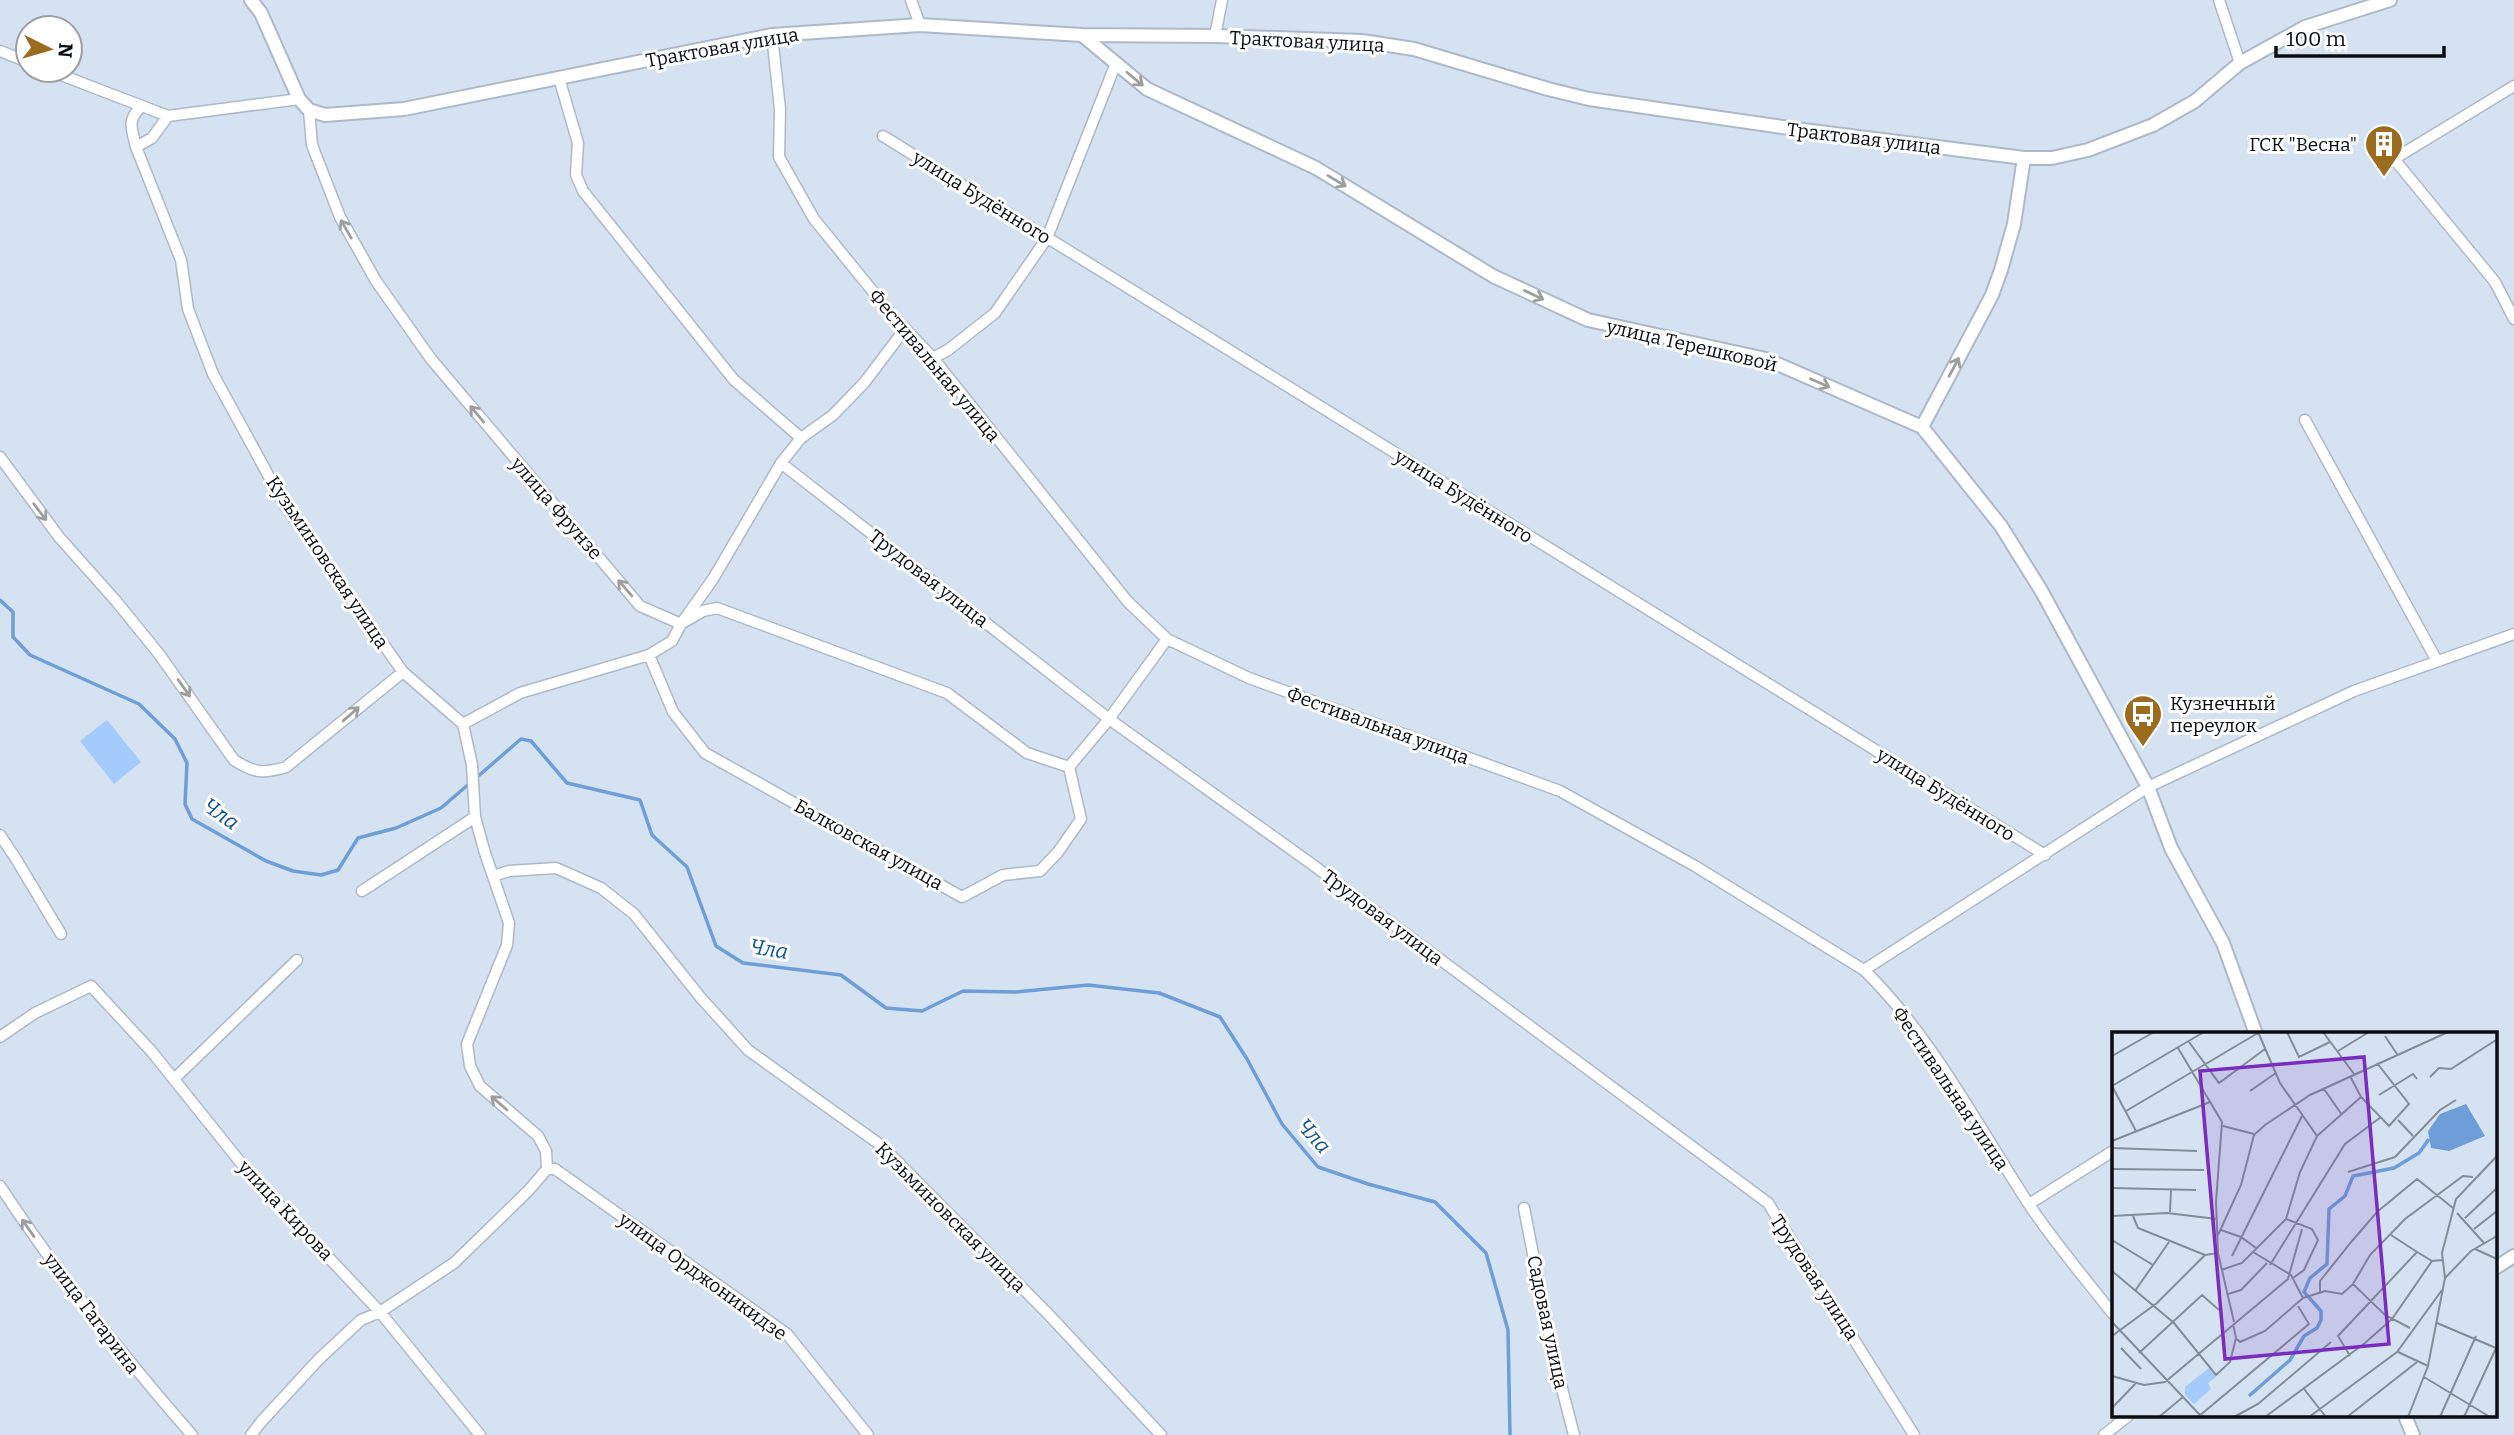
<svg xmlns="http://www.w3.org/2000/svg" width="2514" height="1435" font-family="Bitter,serif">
<rect width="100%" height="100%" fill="#d5e2f2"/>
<path fill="#a4cbfb" d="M 107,720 L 141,762 L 114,784 L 80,741 Z"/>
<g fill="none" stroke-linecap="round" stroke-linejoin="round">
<path stroke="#6e9ed8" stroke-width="3.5" d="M 0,600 L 13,612 L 13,637 L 30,655 L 139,704 L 175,739 L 187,763 L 185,804 L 192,819 L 266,861 L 293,871 L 321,875 L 338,870 L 358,838 L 396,828 L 441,808 L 470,783
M 476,778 L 521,739 L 531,741 L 567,783 L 640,800 L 652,835 L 687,867 L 716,946 L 743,963 L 841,975 L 886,1008 L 922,1011 L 963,991 L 1015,992 L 1088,985 L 1159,993 L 1220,1017 L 1247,1059 L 1282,1124 L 1318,1167 L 1368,1184 L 1435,1202 L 1486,1253 L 1508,1330 L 1510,1435"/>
<defs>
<path id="minor" d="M 911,0 L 920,25
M 2219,0 L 2240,63
M 772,35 L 780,109 L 779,157 L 814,219 L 892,315 L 933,358 L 1128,602 L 1167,639 L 1249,678 L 1560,791 L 1695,866 L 1864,970 C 1929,1033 1977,1124 2026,1200 C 2052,1240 2084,1277 2113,1314
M 1215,36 L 1222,0
M 0,51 L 28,62
M 48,70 L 168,116 L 299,99
M 559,78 L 578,143 L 576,175 L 583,191 L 734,380 L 801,438
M 2514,86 L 2394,159 L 2495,282 L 2514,319
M 309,110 L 312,145 L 340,217 L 376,281 L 431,359 L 640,606 L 681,624
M 168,116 L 152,138 L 136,147 L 181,260 L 188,309 L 213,374 L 284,504 L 403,672 L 463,724
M 883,136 L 2045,855
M 136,147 C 132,129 126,120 142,106
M 933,358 L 948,350 L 995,313 L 1047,238 L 1116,63
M 2305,420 L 2437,661
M 0,457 L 59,537 L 116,601 L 159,654 L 234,760 C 254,773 263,774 286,767 L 403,672
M 781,463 L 1109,719 L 1313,865 L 1768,1203 L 1914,1435
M 684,622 L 703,611 L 717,608 L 947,693 L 1027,753 L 1069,767
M 649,655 L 673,712 L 705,753 L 962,897 L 1003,875 L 1040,871 L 1058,852 L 1081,819 L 1069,767 L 1109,719 L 1167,639
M 463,724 L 520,693 L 649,655 L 672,641 L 681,624 L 713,579 L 781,463 L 801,438 L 833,415 L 864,383 L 905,329
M 0,835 L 16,859 L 61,934
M 493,876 L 509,871 L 556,868 L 601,888 L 634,914 L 701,998 L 748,1050 L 882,1146 L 1050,1316 L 1161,1435
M 362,891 L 475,817
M 1864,970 L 2148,787 L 2354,691 L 2514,634
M 0,1037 L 35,1013 L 91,986 L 152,1052 L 249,1173 L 380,1312 L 480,1435
M 174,1079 L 297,960
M 547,1169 L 555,1169 L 787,1334 L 868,1435
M 0,1186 C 58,1274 123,1356 192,1435
M 2029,1204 L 2113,1151
M 1524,1208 L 1551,1346 L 1574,1435
M 251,1435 L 261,1422 L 319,1359 L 361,1320 L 380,1312 L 454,1263 L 528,1191 L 547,1169 L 546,1151 L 538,1136 L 480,1086 L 470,1066 L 467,1044 L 507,945 L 509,923 L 485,853 L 475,817 L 472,765 L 463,724
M 2104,1435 L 2128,1416"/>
<path id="tertiary" d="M 251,0 L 261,13 L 299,99 L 309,110 L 325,115 L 404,109 L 772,35 L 920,25 L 1082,35 L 1215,36 L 1362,41 L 1414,49 L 1548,89 L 1589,99 L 1803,130 L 2024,158 L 2052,158 L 2088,150 L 2153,125 L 2195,101 L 2240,63 L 2305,27 L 2390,0
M 1082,35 L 1147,89 L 1316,168 L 1493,276 L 1588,320 L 1766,359 L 1922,427 L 2001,526 L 2042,592 L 2148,787 L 2171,848 L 2223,943 L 2256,1034
M 1922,427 L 1992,295 L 2001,270 L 2014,224 L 2024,158
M 2495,1268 L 2514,1256
M 2405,1416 L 2413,1435"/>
</defs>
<use href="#minor" stroke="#adb9c9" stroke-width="13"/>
<use href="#tertiary" stroke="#adb9c9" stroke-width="16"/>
<use href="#minor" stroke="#fff" stroke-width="10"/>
<use href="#tertiary" stroke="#fff" stroke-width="12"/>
</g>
<defs><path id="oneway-shaft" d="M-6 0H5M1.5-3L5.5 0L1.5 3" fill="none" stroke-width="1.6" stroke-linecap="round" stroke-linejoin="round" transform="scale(1.75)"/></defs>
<g stroke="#9d9ea0">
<use href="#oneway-shaft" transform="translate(1135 79) rotate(40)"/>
<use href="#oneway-shaft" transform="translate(1337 181) rotate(31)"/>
<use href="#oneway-shaft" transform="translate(346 229) rotate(-120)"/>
<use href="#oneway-shaft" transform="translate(1534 295) rotate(25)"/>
<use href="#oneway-shaft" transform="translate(1954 367) rotate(-62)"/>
<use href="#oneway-shaft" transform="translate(1820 383) rotate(24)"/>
<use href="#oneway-shaft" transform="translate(477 414) rotate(-130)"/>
<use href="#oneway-shaft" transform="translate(40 512) rotate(53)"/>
<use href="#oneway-shaft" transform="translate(625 588) rotate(-131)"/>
<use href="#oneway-shaft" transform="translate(184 688) rotate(55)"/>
<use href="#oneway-shaft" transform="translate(351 714) rotate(-41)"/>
<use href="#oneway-shaft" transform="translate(499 1103) rotate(-139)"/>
<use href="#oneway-shaft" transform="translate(28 1228) rotate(-125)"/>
</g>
<defs>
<symbol id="building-pin" viewBox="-11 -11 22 30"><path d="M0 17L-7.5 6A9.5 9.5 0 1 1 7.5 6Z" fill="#9b6b1e" stroke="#fff"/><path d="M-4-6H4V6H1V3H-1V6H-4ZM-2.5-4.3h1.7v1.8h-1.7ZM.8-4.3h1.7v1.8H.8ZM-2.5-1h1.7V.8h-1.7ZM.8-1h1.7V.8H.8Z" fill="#fff"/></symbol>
<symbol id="bus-pin" viewBox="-11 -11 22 30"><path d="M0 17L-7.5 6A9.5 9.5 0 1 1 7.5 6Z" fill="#9b6b1e" stroke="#fff"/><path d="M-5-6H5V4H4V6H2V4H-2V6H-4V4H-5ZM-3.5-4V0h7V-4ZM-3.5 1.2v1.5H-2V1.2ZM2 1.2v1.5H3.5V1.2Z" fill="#fff"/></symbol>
</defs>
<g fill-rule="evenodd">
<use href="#building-pin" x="2362" y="122" width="44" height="60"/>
<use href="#bus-pin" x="2121" y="692" width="44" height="60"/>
</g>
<g text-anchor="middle" stroke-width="6" stroke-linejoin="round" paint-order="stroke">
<g font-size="19" fill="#090d12" stroke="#fff">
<text transform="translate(1307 41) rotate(3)" y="7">Трактовая улица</text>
<text transform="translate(722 47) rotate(-10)" y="7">Трактовая улица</text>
<text transform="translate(1864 138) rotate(7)" y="7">Трактовая улица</text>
<text transform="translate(982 197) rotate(32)" y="7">улица Будённого</text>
<text transform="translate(1692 345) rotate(13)" y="7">улица Терешковой</text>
<text transform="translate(935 365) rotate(50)" y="7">Фестивальная улица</text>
<text transform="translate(1464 496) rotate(32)" y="7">улица Будённого</text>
<text transform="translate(557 508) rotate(49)" y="7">улица Фрунзе</text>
<text transform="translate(328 562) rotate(56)" y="7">Кузьминовская улица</text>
<text transform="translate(929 578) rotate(38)" y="7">Трудовая улица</text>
<text transform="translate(1378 725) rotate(20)" y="7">Фестивальная улица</text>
<text transform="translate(1946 794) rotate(32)" y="7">улица Будённого</text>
<text transform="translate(869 844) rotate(29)" y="7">Балковская улица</text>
<text transform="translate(1383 917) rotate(37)" y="7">Трудовая улица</text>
<text transform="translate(1951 1088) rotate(56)" y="7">Фестивальная улица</text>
<text transform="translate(286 1210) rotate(47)" y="7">улица Кирова</text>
<text transform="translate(951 1217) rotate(45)" y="7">Кузьминовская улица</text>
<text transform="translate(703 1276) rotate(36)" y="7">улица Орджоникидзе</text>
<text transform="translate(1815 1277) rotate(57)" y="7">Трудовая улица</text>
<text transform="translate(92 1313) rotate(53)" y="7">улица Гагарина</text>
<text transform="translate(1548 1322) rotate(78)" y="7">Садовая улица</text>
</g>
<g font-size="19" fill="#090d12" stroke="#fff" text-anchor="end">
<text x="2357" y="151">ГСК "Весна"</text>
<text x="2170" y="710" text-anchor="start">Кузнечный<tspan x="2170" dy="22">переулок</tspan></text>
</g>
<g font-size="21" font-style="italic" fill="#0d5196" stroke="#fff">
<text transform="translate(221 814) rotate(35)" y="7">Чла</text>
<text transform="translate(769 949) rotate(9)" y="7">Чла</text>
<text transform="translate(1314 1136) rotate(48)" y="7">Чла</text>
</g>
</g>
<g transform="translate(2112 1032)">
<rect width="385" height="385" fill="#d5e2f2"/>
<path d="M 97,336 L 104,345 L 96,351 L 99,357 L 82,372 L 73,363 L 73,355 Z" fill="#a4cbfb"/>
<path d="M 354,72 L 373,104 L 337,119 L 319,116 L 316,99 L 328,82 Z" fill="#6e9ed8"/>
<path fill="none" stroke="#6e9ed8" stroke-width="3.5" d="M 137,364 L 178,328 L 192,304 L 205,296 L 209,288 L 209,279 L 192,260 L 198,246 L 215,232 L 217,177 L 233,164 L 241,144 L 282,136 L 307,121 L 317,107"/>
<path fill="none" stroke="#838d98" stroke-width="2" d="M 146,0 L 168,51 L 205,104M 175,0 L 187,25 L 218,10M 211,0 L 242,42M 273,4 L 285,22M 77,10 L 107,51 L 153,17M 66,16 L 110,90 L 104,170 L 106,221 L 122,290M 226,19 L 257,0M 0,24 L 42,0M 238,44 L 249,65 L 277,94 L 297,72 L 265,31M 318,45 L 327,36 L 339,37 L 384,8M 0,54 L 92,0M 0,54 L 24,99M 212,57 L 230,83M 138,59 L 164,41M 267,63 L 301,42 L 305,47M 14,79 L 146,1M 286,88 L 301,104M 111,94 L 142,102M 0,109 L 98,70M 0,116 L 85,119M 0,137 L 92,138M 236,140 L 283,125 L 328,78 L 344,68M 0,156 L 84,158M 58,180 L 59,158M 345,181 L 372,211M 0,184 L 55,181 L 105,187M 21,184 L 26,196 L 93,223M 353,186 L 385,156M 174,187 L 200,197 L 206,208 L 192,238 L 181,246M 362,197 L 385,179M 109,198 L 129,205 L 144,216M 106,203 L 129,153 L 142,103 L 153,93 L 198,63 L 336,0M 279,203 L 305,220M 0,208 L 41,233M 363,217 L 385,227M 141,220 L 179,243 L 191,266M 120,224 L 190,84M 158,233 L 233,112 L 269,85M 109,238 L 130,231 L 174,187 L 188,140 L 205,104 L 249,65M 0,239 L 62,291 L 104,343 L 118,330 L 124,306 L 121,292M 333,246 L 330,221 L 344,167 L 385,124M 241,252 L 258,223 L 293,187 L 351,144 L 361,145M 23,259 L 57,210M 116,262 L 129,258 L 155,231M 208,262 L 208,249 L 240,209 L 265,180 L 305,147 L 341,176M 191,266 L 213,259 L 230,262 L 241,252 L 273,283 L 298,296M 0,290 L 88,383M 325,291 L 384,316M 0,304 L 45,271 L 93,223 L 106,221M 125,307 L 128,310 L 153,299 L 191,266M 9,316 L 29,337M 286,320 L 316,334M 27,321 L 90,263 L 107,278M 238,324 L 226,304 L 305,220 L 320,229M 0,344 L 32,353 L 53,350 L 176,247 L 190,197M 312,345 L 378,385M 192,357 L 214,385M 0,376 L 24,351M 47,385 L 71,365M 86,385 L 197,292 L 186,274M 122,385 L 146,372 L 219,310M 153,385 L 253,311 L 280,287 L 320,229 L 330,228M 197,385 L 285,320 L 330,258M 235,385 L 305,330M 296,385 L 316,334 L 333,246 L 359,219 L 385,204M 328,385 L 364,304M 352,385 L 385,314"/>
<path fill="#7b2cbf" fill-opacity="0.15" stroke="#7b2cbf" stroke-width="3.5" d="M 252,25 L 277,312 L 113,327 L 88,39 Z"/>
<rect width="385" height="385" fill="none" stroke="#090d12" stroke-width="3.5"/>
</g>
<g transform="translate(49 49) rotate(95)"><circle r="33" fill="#ffffff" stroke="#9d9ea0" stroke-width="2"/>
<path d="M0-5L12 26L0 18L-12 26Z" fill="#9b6b1e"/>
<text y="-10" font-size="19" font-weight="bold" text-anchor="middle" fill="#090d12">N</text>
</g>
<path d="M2276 46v10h168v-10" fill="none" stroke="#090d12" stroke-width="3.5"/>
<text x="2286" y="46" font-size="21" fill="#090d12" stroke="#ffffff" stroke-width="5" paint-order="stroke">100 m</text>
</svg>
